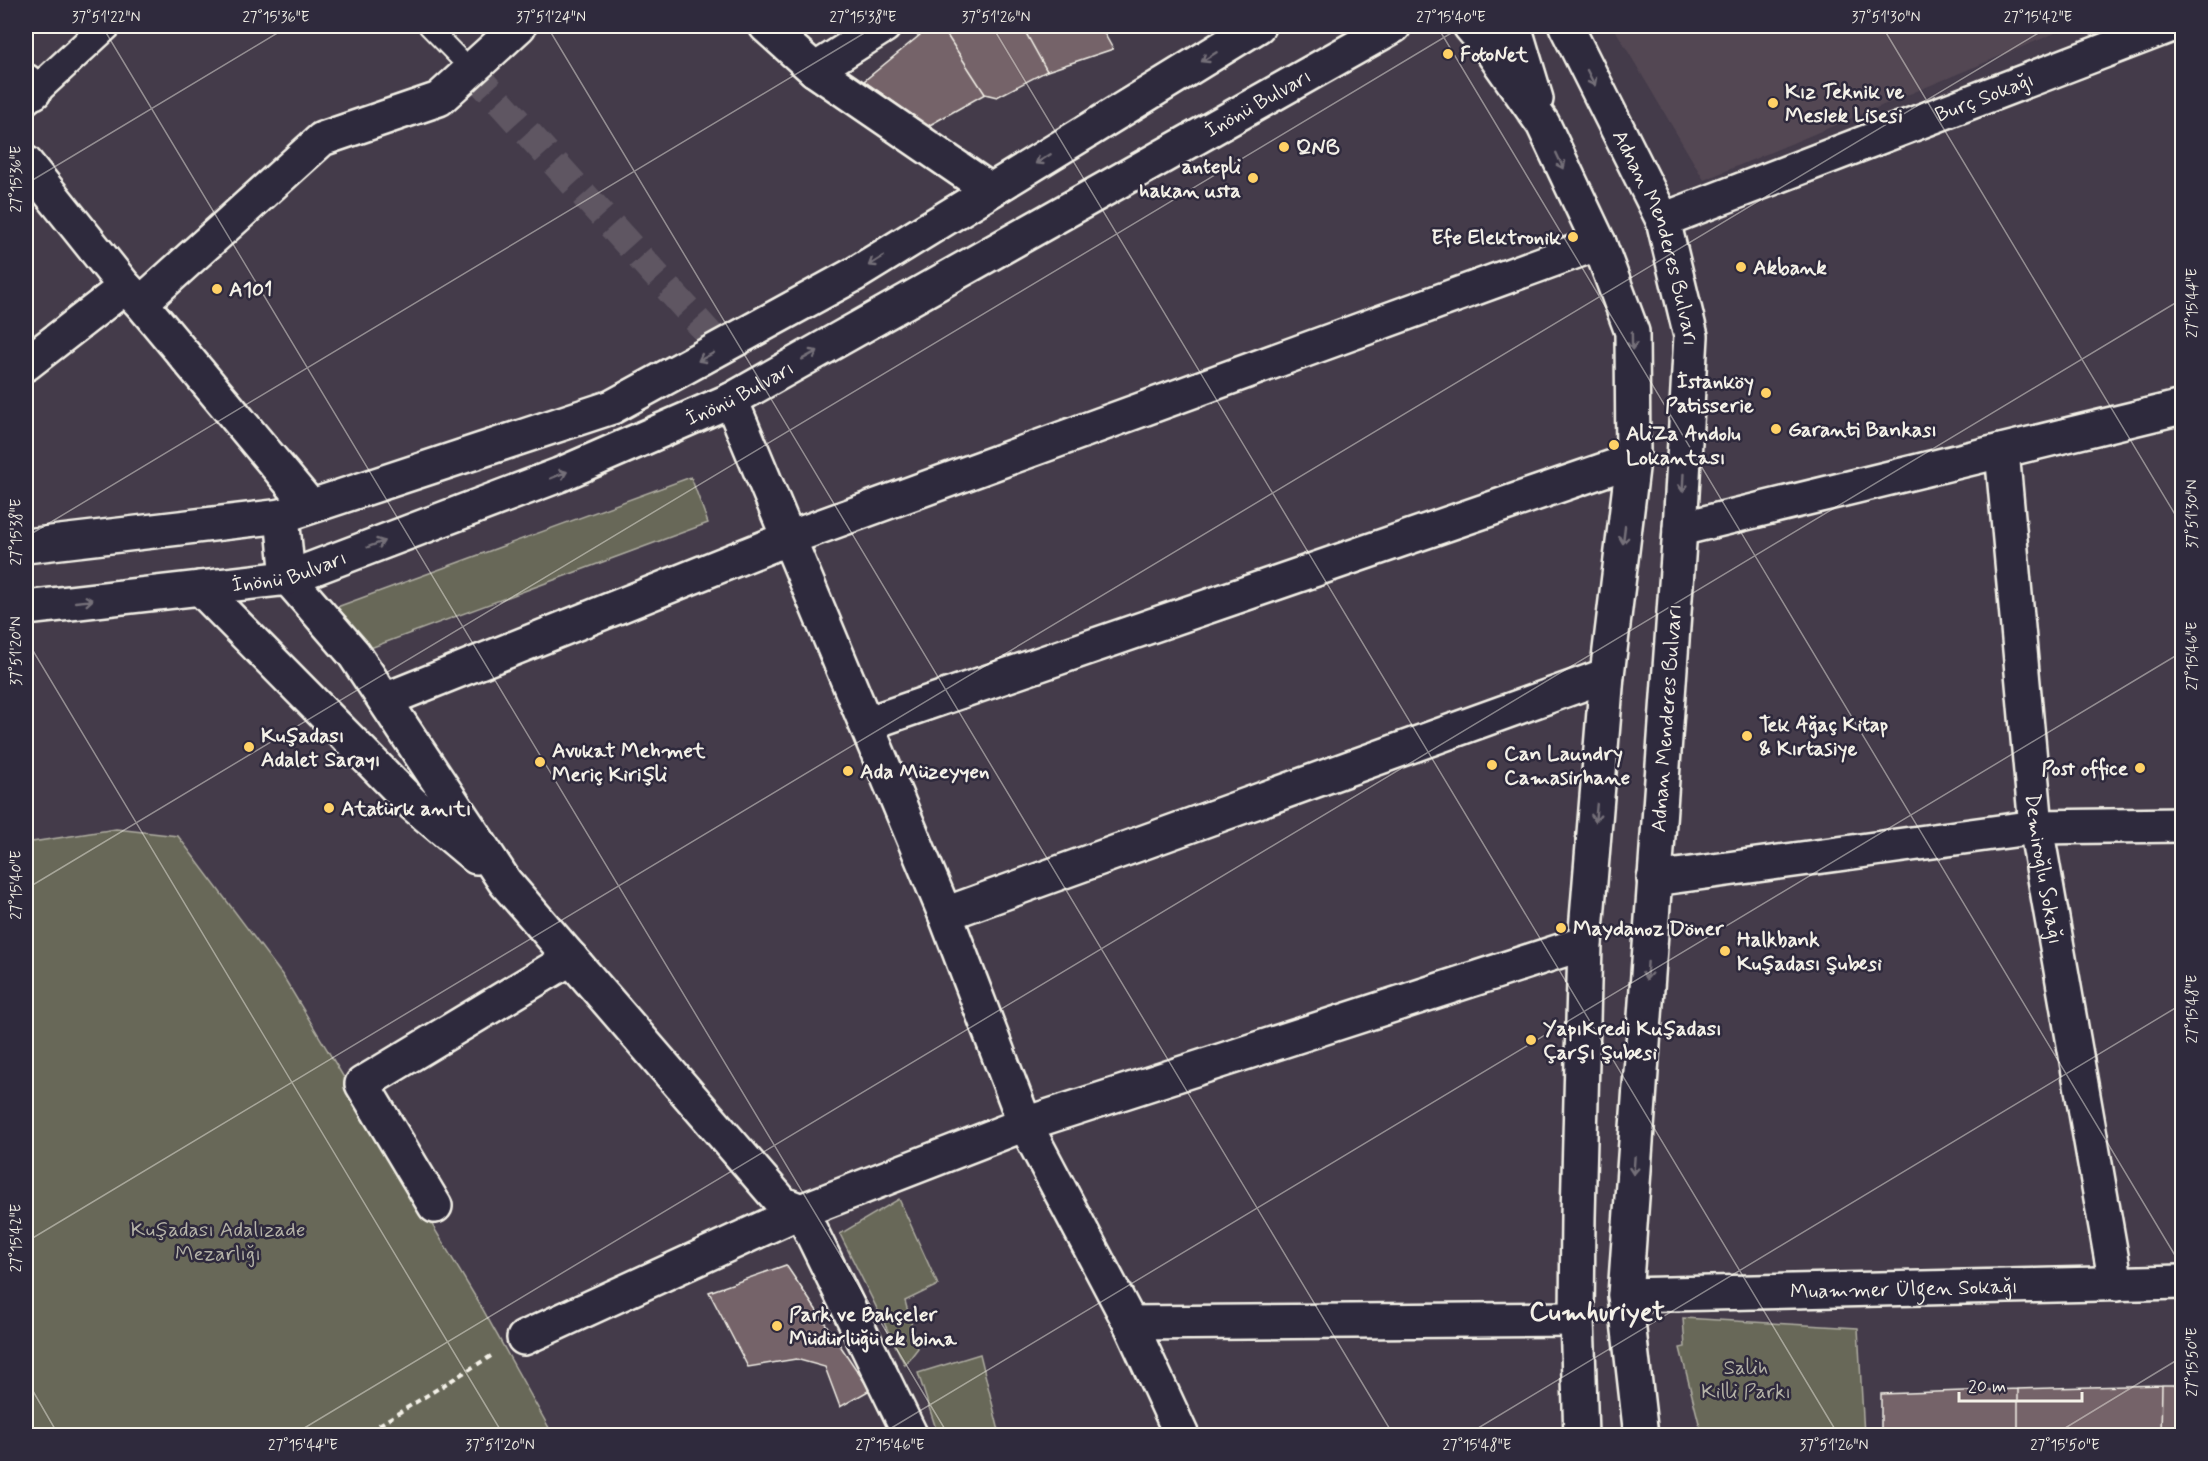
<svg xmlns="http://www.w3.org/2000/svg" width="2208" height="1461" font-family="Mynerve,sans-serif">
<rect width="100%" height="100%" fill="#443b4a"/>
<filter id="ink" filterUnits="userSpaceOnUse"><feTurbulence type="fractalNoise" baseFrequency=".0167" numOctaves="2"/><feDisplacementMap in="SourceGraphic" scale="12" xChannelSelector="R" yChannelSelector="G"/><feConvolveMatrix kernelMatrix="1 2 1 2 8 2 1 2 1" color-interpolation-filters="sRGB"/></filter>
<g filter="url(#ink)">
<path fill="#534753" d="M 1613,26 L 2072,26 L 1704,180 Z"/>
<path fill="#676859" stroke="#aeaca0" stroke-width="1.5" d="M 691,477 L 708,523 L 354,654 L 337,607 Z
M 116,829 L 178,836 L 283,976 L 482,1308 L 553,1435 L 26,1436 L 26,843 Z
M 899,1199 L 938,1285 L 905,1301 L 918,1348 L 905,1365 L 840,1234 Z
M 1683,1318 L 1858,1328 L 1864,1435 L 1702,1435 L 1680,1348 L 1685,1347 Z
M 980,1354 L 1000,1435 L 938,1435 L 918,1373 Z"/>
<path fill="#756369" stroke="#f4f1e8" stroke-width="1.5" d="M 931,26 L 941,26 L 985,94 L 928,126 L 864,81 Z
M 941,26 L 1022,26 L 1047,71 L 997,97 L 985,94 Z
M 1022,26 L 1100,26 L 1113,49 L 1047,71 Z
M 786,1265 L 870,1390 L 840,1407 L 825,1367 L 796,1359 L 748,1367 L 709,1292 Z
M 2162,1385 L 2161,1436 L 2018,1436 L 2018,1389 Z
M 2162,1385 L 2182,1385 L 2182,1436 L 2161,1436 Z
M 2018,1389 L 2018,1436 L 1881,1436 L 1881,1394 Z"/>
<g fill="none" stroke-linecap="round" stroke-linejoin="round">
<path stroke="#5e5662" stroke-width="28" stroke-dasharray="28 14" stroke-linecap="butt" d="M 471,70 L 722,348"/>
<defs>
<path id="service" d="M 428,26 L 471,70"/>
<path id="pedestrian" d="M 26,100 L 106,26"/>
<g id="minor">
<path d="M 766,26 L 815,70 L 990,190"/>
<path d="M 815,70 L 884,26"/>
<path d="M 26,81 L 34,92"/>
<path d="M 26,163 L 125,287 L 141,303 L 310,506"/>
<path id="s1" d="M 1663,220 L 2169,26"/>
<path d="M 141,303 L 322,139 L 439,99 L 519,26"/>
<path d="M 26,364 L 125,287"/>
<path d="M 731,400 L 945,914 L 1025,1124 L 1130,1323 L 1182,1436"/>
<path id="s2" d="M 2002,451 L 2036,827 L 2116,1284"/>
<path d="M 1680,529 L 2182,407"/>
<path d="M 288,578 L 354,654 L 505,882 L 783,1204 L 801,1211 L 911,1436"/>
<path d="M 200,588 L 413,804 L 476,857"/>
<path d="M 385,700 L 789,538 L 1599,243"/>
<path d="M 866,724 L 1633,460"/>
<path d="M 1654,879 L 2036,827 L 2182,825"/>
<path d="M 945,914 L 1607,675"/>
<path d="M 435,1206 L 362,1084 L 571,958"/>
<path id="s3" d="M 1625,1295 L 2182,1282"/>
<path d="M 1130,1323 L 1577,1319"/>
<path d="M 524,1338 L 801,1211 L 1025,1124 L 1585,943"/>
</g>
<g id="secondary">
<path d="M 1470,26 L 1493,53 L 1543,124 L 1599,243 L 1632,332 L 1633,460 L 1607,675 L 1585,943 L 1578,1217 L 1577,1319 L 1581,1436"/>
<path d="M 1514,26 L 1536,99"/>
<path id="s4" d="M 1566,26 L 1663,220 L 1691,336 L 1680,529 L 1625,1295 L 1641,1436"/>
<path d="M 282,516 L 288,578"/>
<path d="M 26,546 L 282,516 L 612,407 L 855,274 L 1258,26"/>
<path id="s5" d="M 26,608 L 288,578 L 559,475 L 731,400 L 1394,26"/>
</g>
</defs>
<use href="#service" stroke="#f4f1e8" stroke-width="22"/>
<use href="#pedestrian" stroke="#f4f1e8" stroke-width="33"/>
<use href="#minor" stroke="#f4f1e8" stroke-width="38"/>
<use href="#secondary" stroke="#f4f1e8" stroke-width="38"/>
<path stroke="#f4f1e8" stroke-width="4" stroke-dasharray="6 4.5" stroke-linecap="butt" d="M 361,1436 L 491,1356"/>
<use href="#service" stroke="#2f2a3d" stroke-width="18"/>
<use href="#pedestrian" stroke="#2f2a3d" stroke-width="28"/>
<use href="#minor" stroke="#2f2a3d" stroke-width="33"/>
<use href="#secondary" stroke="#2f2a3d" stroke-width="33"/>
</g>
<defs><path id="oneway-shaft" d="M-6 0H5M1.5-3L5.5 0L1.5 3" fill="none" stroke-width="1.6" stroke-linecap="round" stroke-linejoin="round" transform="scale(1.5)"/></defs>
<g stroke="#747079">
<use href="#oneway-shaft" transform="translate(1209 57) rotate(148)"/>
<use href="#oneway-shaft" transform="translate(1591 78) rotate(63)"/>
<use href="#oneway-shaft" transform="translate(1043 159) rotate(148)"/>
<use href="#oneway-shaft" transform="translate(1560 161) rotate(65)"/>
<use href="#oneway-shaft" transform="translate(876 261) rotate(148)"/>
<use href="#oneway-shaft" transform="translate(1632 341) rotate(89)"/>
<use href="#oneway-shaft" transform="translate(810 355) rotate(-29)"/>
<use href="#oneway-shaft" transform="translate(706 357) rotate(152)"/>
<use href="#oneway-shaft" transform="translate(559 475) rotate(-22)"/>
<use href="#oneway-shaft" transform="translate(1683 483) rotate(93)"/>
<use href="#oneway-shaft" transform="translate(1624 535) rotate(97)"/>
<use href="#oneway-shaft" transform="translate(376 544) rotate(-21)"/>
<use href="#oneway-shaft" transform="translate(84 601) rotate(-6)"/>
<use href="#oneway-shaft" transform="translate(1596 813) rotate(95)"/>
<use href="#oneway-shaft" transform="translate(1647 971) rotate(94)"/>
<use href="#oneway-shaft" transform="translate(1634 1166) rotate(94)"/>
</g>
</g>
<path fill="none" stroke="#f4f1e8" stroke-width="1.5" stroke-opacity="0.45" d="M 102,26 L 949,1436M 547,26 L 1394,1436M 992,26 L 1839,1436M 1437,26 L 2182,1267M 1882,26 L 2182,526M 26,184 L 289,26M 26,537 L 876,26M 26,639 L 504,1436M 26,889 L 1463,26M 26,1242 L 2050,26M 26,1379 L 59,1436M 291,1436 L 2182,299M 878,1436 L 2182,652M 1465,1436 L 2182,1004M 2052,1436 L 2182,1357"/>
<g fill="#ffd166" stroke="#2f2a3d" stroke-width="2">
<circle cx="1448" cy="54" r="6"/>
<circle cx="1773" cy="103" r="6"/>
<circle cx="1284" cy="147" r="6"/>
<circle cx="1253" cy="178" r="6"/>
<circle cx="1573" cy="237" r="6"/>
<circle cx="1741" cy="267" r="6"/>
<circle cx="217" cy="289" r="6"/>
<circle cx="1766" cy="393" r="6"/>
<circle cx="1776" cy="429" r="6"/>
<circle cx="1614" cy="445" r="6"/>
<circle cx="1747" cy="736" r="6"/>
<circle cx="249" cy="747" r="6"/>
<circle cx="540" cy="762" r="6"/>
<circle cx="1492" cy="765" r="6"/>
<circle cx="2140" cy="768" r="6"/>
<circle cx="848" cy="771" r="6"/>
<circle cx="329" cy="808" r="6"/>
<circle cx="1561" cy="928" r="6"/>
<circle cx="1725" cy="951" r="6"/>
<circle cx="1531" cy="1040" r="6"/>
<circle cx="777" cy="1326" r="6"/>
</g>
<g text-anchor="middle" stroke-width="5" stroke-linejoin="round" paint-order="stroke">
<g font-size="21" font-weight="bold" fill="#f4f1e8" stroke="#2f2a3d" text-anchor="start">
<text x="1460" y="61">FotoNet</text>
<text x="1785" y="98">Kız Teknik ve<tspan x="1785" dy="24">Meslek Lisesi</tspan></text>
<text x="1296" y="154">QNB</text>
<text x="1241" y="173" text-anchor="end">antepli<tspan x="1241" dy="24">hakan usta</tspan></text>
<text x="1561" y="244" text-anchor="end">Efe Elektronik</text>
<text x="1753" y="274">Akbank</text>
<text x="229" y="296">A101</text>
<text x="1754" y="388" text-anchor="end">İstanköy<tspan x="1754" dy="24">Patisserie</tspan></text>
<text x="1788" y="436">Garanti Bankası</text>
<text x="1626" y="440">AliZa Andolu<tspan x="1626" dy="24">Lokantası</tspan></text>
<text x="1759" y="731">Tek Ağaç Kitap<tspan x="1759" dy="24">&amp; Kırtasiye</tspan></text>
<text x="261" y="742">Kuşadası<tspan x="261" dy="24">Adalet Sarayı</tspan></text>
<text x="552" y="757">Avukat Mehmet<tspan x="552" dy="24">Meriç Kirişli</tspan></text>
<text x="1504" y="760">Can Laundry<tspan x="1504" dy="24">Camasirhane</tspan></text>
<text x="2128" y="775" text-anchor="end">Post office</text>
<text x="860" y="778">Ada Müzeyyen</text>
<text x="341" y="815">Atatürk anıtı</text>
<text x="1573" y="935">Maydanoz Döner</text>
<text x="1737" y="946">Halkbank<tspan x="1737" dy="24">Kuşadası Şubesi</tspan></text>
<text x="1543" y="1035">YapıKredi Kuşadası<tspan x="1543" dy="24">Çarşı Şubesi</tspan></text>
<text x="789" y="1321">Park ve Bahçeler<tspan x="789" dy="24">Müdürlüğü ek bina</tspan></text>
</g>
<g font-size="21" fill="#f4f1e8" stroke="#2f2a3d">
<text dy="7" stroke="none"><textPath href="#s1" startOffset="344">Burç Sokağı</textPath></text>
<text dy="7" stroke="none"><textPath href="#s5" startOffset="1346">İnönü Bulvarı</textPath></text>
<text dy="7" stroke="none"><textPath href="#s4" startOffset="232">Adnan Menderes Bulvarı</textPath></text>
<text dy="7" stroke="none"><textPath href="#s5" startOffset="752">İnönü Bulvarı</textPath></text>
<text dy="7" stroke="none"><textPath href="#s5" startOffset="266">İnönü Bulvarı</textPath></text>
<text transform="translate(1666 718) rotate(-86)" y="7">Adnan Menderes Bulvarı</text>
<text dy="7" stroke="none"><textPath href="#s2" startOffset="420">Demiroğlu Sokağı</textPath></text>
<text dy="7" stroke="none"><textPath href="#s3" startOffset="279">Muammer Ülgen Sokağı</textPath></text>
</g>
<g font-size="21" fill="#b5b3a8" stroke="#2f2a3d">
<text x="218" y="1236">Kuşadası Adalızade<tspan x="218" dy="24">Mezarlığı</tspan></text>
<text x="1746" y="1374">Salih<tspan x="1746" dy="24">Killi Parkı</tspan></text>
</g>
<g font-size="27" font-weight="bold" fill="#f4f1e8" stroke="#2f2a3d">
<text x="1597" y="1320">Cumhuriyet</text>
</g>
</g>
<rect width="2208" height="1461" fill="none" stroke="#2f2a3d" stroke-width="66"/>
<path d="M1959 1392v9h123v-9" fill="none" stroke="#f4f1e8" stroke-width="3"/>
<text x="1968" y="1392" font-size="18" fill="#f4f1e8" stroke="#2f2a3d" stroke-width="4.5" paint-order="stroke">20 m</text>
<rect x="33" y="33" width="2142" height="1395" fill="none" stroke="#f4f1e8" stroke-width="2"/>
<g font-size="15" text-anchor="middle" fill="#f4f1e8">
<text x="106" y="22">37°51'22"N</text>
<text x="276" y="22">27°15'36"E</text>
<text x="551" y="22">37°51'24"N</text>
<text x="863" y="22">27°15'38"E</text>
<text x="996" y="22">37°51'26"N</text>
<text x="1451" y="22">27°15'40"E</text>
<text x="1886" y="22">37°51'30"N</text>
<text x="2038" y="22">27°15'42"E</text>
<text transform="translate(16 179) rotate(-90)" y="5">27°15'36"E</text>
<text transform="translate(2192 303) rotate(-90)" y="5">27°15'44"E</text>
<text transform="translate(2192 514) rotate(-90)" y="5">37°51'30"N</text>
<text transform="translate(16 532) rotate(-90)" y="5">27°15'38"E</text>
<text transform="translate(16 651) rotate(-90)" y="5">37°51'20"N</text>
<text transform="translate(2192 656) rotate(-90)" y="5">27°15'46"E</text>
<text transform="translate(16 885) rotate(-90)" y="5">27°15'40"E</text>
<text transform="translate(2192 1009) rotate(-90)" y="5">27°15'48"E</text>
<text transform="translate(16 1238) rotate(-90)" y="5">27°15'42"E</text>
<text transform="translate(2192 1362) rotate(-90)" y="5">27°15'50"E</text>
<text x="303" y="1450">27°15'44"E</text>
<text x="500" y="1450">37°51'20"N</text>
<text x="890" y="1450">27°15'46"E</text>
<text x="1477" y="1450">27°15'48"E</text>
<text x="1834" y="1450">37°51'26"N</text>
<text x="2065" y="1450">27°15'50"E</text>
</g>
</svg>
